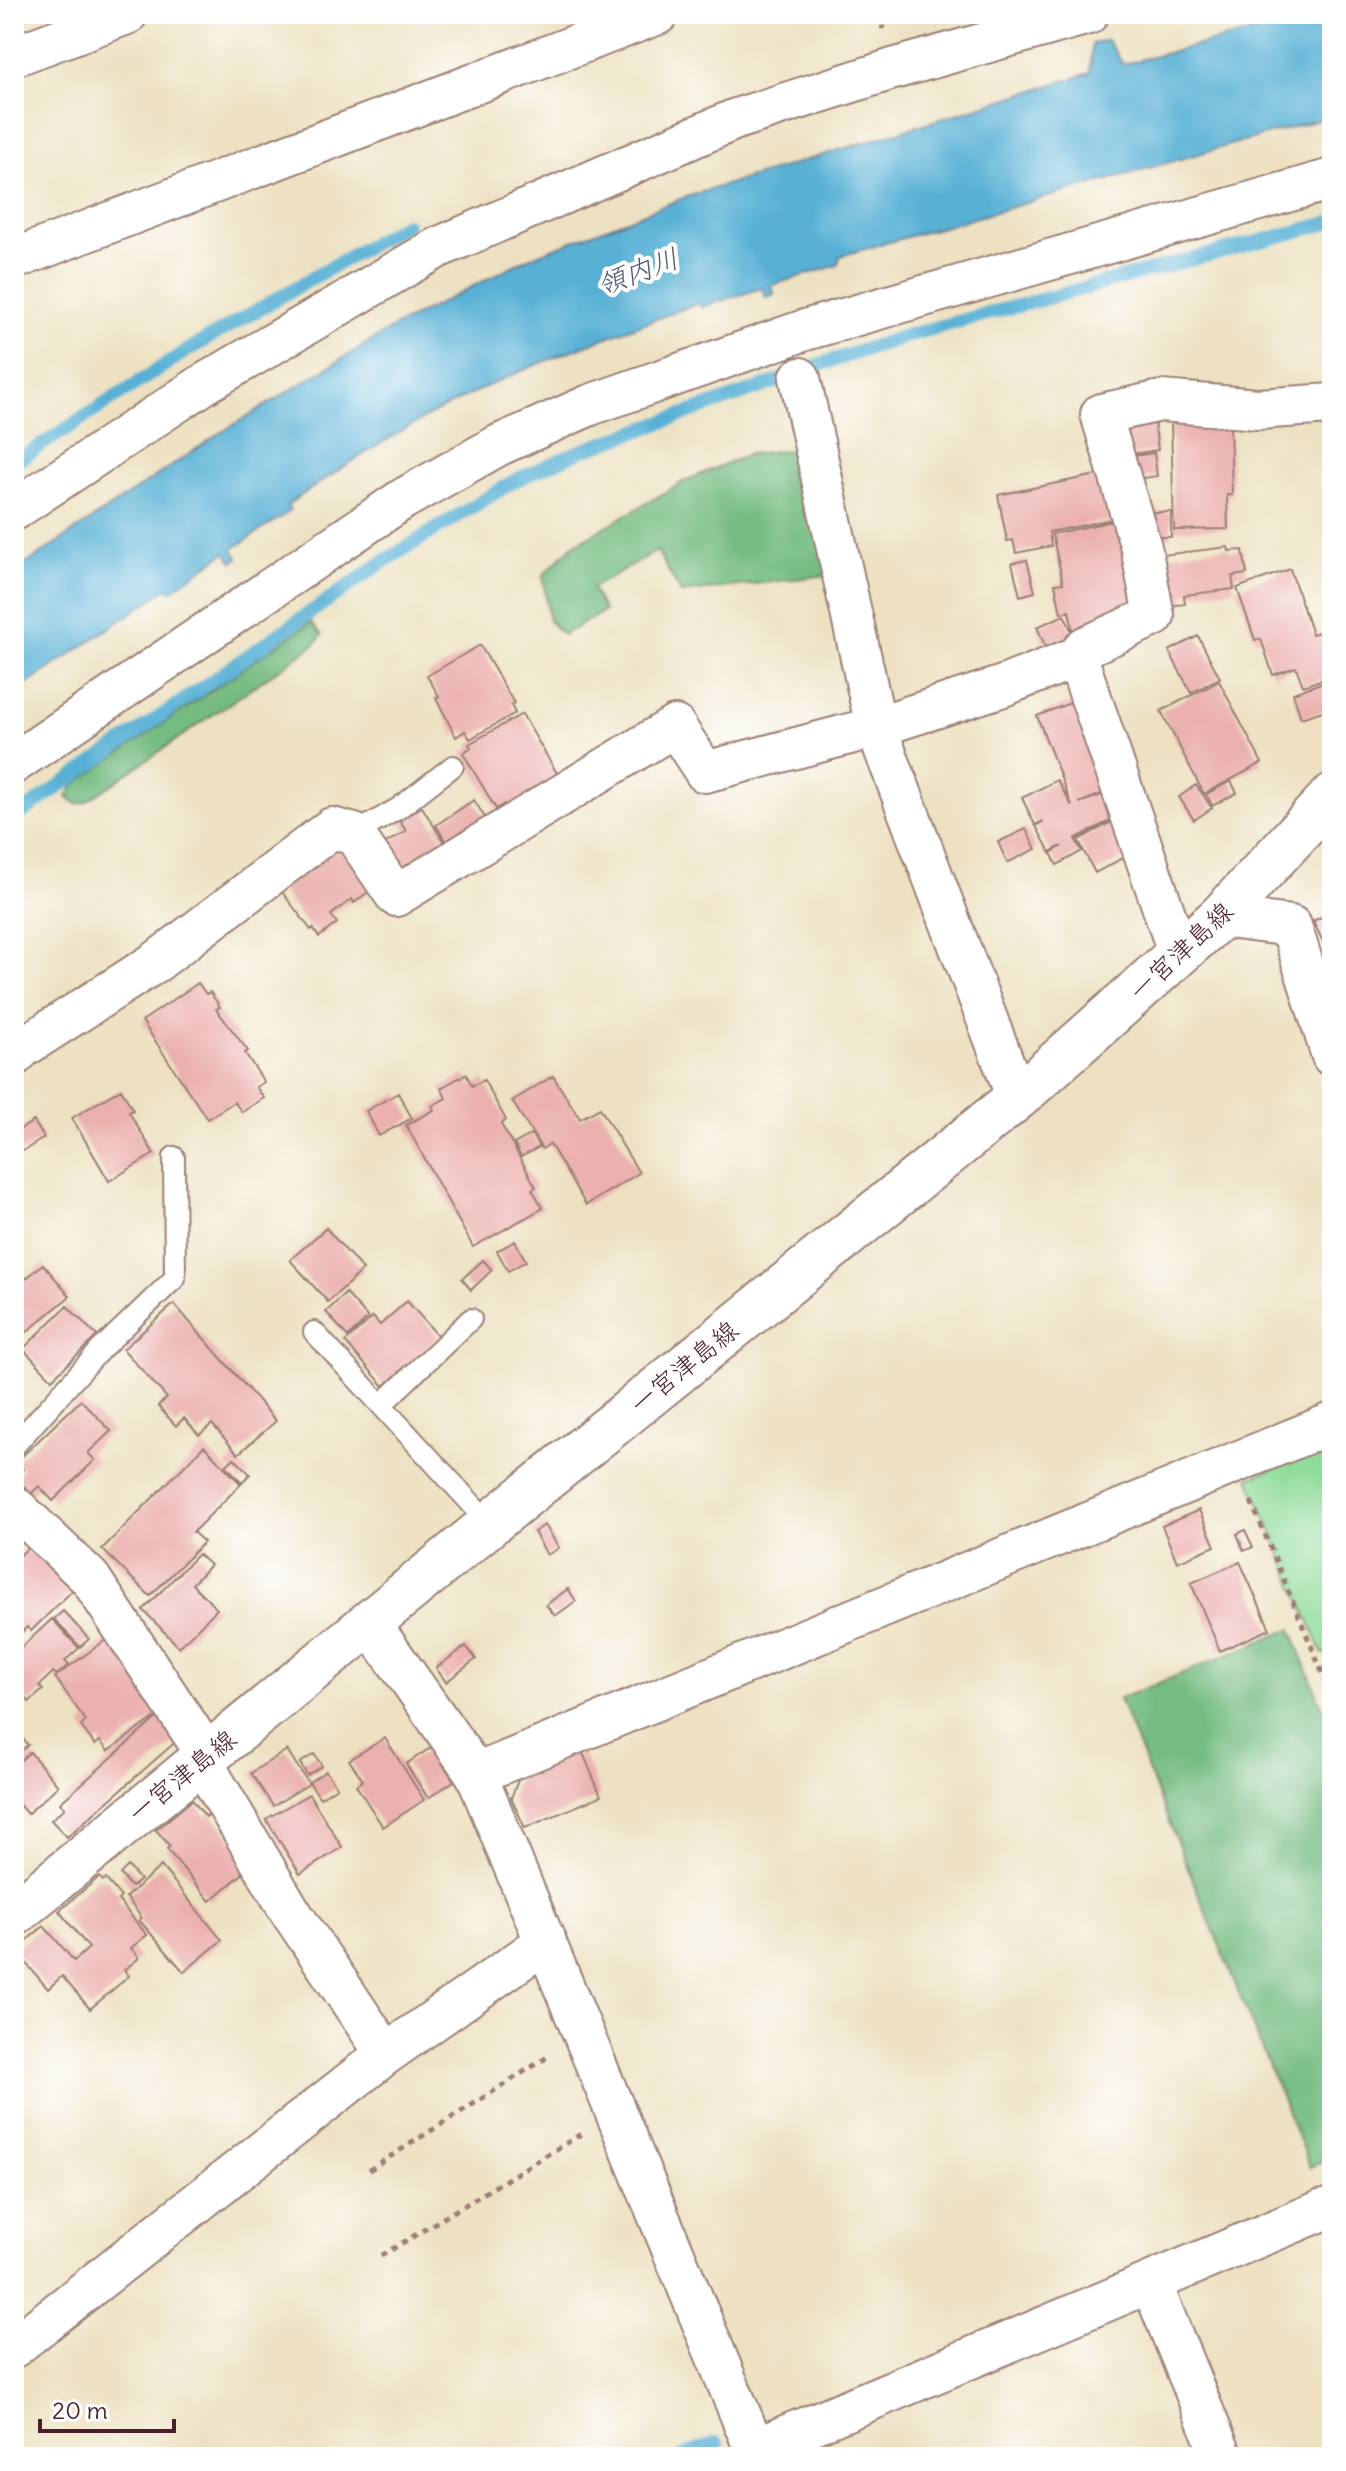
<svg xmlns="http://www.w3.org/2000/svg" width="1346" height="2471" font-family="Delius,'Klee One',sans-serif">
<rect width="100%" height="100%" fill="#fff"/>
<filter id="ink" filterUnits="userSpaceOnUse"><feTurbulence type="fractalNoise" baseFrequency=".0125" numOctaves="2"/><feDisplacementMap in="SourceGraphic" scale="16" xChannelSelector="R" yChannelSelector="G"/><feConvolveMatrix kernelMatrix="1 2 1 2 8 2 1 2 1" color-interpolation-filters="sRGB"/></filter>
<filter id="wash" filterUnits="userSpaceOnUse"><feTurbulence type="fractalNoise" baseFrequency=".006" numOctaves="4" result="noise"/><feDisplacementMap in="SourceGraphic" scale="32" xChannelSelector="R" yChannelSelector="G"/><feGaussianBlur stdDeviation="1.8" result="paint"/><feColorMatrix in="noise" values="0 0 0 0 0 0 0 0 0 0 0 0 0 0 0 0 0 1.4 0 .05"/><feComposite in="paint" operator="in"/></filter>
<g filter="url(#wash)">
<rect width="100%" height="100%" fill="#ede1c1"/>
<path fill="#90dc99" stroke="#6d7e62" stroke-width="2" d="M 1332,1444 L 1332,1651 L 1323,1654 L 1249,1478 Z"/>
<path fill="#74bc81" stroke="#5f6e56" stroke-width="2" d="M 800,449 L 829,575 L 681,593 L 657,551 L 592,588 L 604,611 L 563,635 L 549,621 L 543,575 L 572,546 L 687,480 L 750,454 Z
M 311,622 L 322,635 L 314,645 L 86,802 L 77,804 L 67,797 L 74,785 Z
M 1291,1629 L 1332,1731 L 1332,2158 L 1310,2167 L 1119,1699 Z"/>
<path fill="#58b1d5" stroke="#516880" stroke-width="2" d="M 1324,14 L 1332,14 L 1332,116 L 840,256 L 838,265 L 772,285 L 774,294 L 766,297 L 762,288 L 701,307 L 699,303 C 615,334 529,364 449,405 C 392,434 340,469 287,505 L 290,511 L 233,549 L 238,558 L 233,562 L 226,552 L 171,591 L 168,588 L 14,693 L 14,572 L 217,435 L 394,327 L 526,259 L 686,197 L 1090,73 L 1092,44 L 1107,40 L 1123,64 Z"/>
<g fill="none" stroke-linecap="round" stroke-linejoin="round">
<path stroke="#58b1d5" stroke-width="14" d="M 816,366 L 912,334 L 1332,222
M 14,463 L 188,350 L 406,224
M 14,818 L 383,562 L 516,480 L 578,452 L 784,379
M 682,2457 L 717,2443"/>
</g>
<g id="blocks">
<path fill="#ebb1af" d="M 1154,420 L 1158,450 L 1127,455 L 1123,424 Z
M 1230,421 L 1232,495 L 1227,495 L 1228,529 L 1174,530 L 1171,422 Z
M 1154,453 L 1157,476 L 1130,480 L 1127,457 Z
M 1102,474 L 1113,519 L 1049,532 L 1051,546 L 1016,553 L 1013,540 L 1007,541 L 998,495 Z
M 1148,512 L 1171,512 L 1171,537 L 1148,537 Z
M 1123,519 L 1143,610 L 1118,621 L 1073,631 L 1069,611 L 1061,613 L 1055,584 L 1063,583 L 1052,534 Z
M 1228,547 L 1229,551 L 1243,550 L 1247,574 L 1232,576 L 1234,589 L 1184,595 L 1185,604 L 1160,607 L 1153,556 Z
M 1027,560 L 1035,592 L 1020,596 L 1012,563 Z
M 1290,569 L 1312,634 L 1319,632 L 1332,670 L 1332,676 L 1303,686 L 1296,667 L 1273,675 L 1261,639 L 1255,640 L 1237,588 Z
M 1064,615 L 1077,642 L 1049,655 L 1037,627 Z
M 1198,636 L 1220,678 L 1191,693 L 1169,651 Z
M 480,645 L 514,703 L 511,705 L 515,713 L 470,739 L 465,731 L 456,737 L 436,698 L 439,696 L 427,676 Z
M 1332,679 L 1332,708 L 1301,718 L 1293,693 Z
M 1219,681 L 1262,763 L 1204,794 L 1161,711 Z
M 1077,700 L 1112,790 L 1079,803 L 1107,793 L 1119,816 L 1075,839 L 1082,851 L 1057,865 L 1051,853 L 1062,846 L 1050,852 L 1036,826 L 1044,821 L 1035,825 L 1022,798 L 1057,780 L 1072,806 L 1037,716 Z
M 522,714 L 561,780 L 509,811 L 504,804 L 496,809 L 463,753 L 471,747 L 469,744 Z
M 1231,781 L 1237,793 L 1212,806 L 1206,794 Z
M 1196,785 L 1212,808 L 1194,820 L 1179,797 Z
M 474,800 L 489,824 L 450,848 L 436,825 Z
M 422,807 L 449,850 L 406,878 L 384,844 L 406,831 L 399,820 Z
M 1117,819 L 1134,852 L 1095,873 L 1078,840 Z
M 1026,829 L 1036,849 L 1007,863 L 998,842 Z
M 338,844 L 377,885 L 354,903 L 352,899 L 331,915 L 337,923 L 319,937 L 313,928 L 311,930 L 279,888 Z
M 1332,912 L 1332,943 L 1325,946 L 1313,921 Z
M 198,983 L 206,994 L 210,992 L 220,1007 L 216,1009 L 248,1051 L 245,1053 L 264,1082 L 256,1087 L 264,1098 L 242,1112 L 234,1102 L 207,1119 L 142,1021 Z
M 466,1074 L 472,1086 L 484,1080 L 506,1120 L 501,1124 L 536,1187 L 532,1189 L 543,1208 L 473,1247 L 406,1125 L 434,1110 L 432,1106 L 446,1098 L 441,1088 Z
M 553,1076 L 580,1119 L 600,1108 L 639,1173 L 586,1205 L 550,1144 L 542,1149 L 512,1101 Z
M 121,1089 L 133,1110 L 129,1112 L 154,1154 L 109,1181 L 72,1118 Z
M 398,1093 L 412,1118 L 379,1136 L 366,1111 Z
M 34,1121 L 44,1138 L 16,1155 L 14,1133 Z
M 532,1134 L 539,1147 L 521,1157 L 514,1144 Z
M 326,1228 L 363,1270 L 328,1302 L 290,1260 Z
M 515,1241 L 526,1261 L 508,1271 L 497,1251 Z
M 483,1260 L 492,1270 L 471,1290 L 462,1279 Z
M 43,1264 L 70,1296 L 17,1340 L 14,1336 L 14,1289 Z
M 346,1293 L 368,1318 L 348,1337 L 326,1312 Z
M 407,1301 L 439,1337 L 384,1386 L 345,1342 L 373,1317 L 380,1325 Z
M 174,1304 L 276,1421 L 238,1454 L 212,1424 L 199,1435 L 184,1418 L 176,1426 L 158,1406 L 167,1398 L 123,1349 Z
M 67,1306 L 97,1336 L 52,1379 L 23,1349 Z
M 81,1400 L 111,1431 L 88,1453 L 95,1460 L 53,1501 L 39,1486 L 31,1494 L 15,1477 L 23,1469 L 16,1462 Z
M 204,1446 L 241,1484 L 193,1532 L 204,1542 L 150,1596 L 102,1549 Z
M 234,1458 L 250,1474 L 242,1482 L 226,1466 Z
M 1199,1510 L 1215,1546 L 1177,1562 L 1162,1526 Z
M 545,1525 L 559,1548 L 547,1555 L 534,1532 Z
M 1245,1530 L 1253,1547 L 1244,1551 L 1237,1534 Z
M 32,1544 L 74,1589 L 31,1631 L 27,1627 L 21,1633 L 14,1626 L 14,1561 Z
M 198,1554 L 210,1565 L 192,1584 L 217,1609 L 179,1647 L 143,1610 Z
M 1240,1562 L 1270,1629 L 1220,1651 L 1191,1583 Z
M 568,1589 L 576,1601 L 555,1616 L 546,1605 Z
M 63,1611 L 89,1639 L 80,1647 L 54,1619 Z
M 52,1619 L 79,1648 L 65,1661 L 69,1665 L 57,1675 L 53,1672 L 39,1686 L 43,1690 L 29,1702 L 26,1698 L 14,1709 L 14,1654 Z
M 110,1637 L 164,1711 L 108,1751 L 100,1741 L 95,1745 L 81,1726 L 86,1721 L 55,1677 Z
M 466,1646 L 476,1659 L 446,1682 L 436,1668 Z
M 160,1715 L 180,1738 L 67,1837 L 51,1820 L 65,1808 L 60,1803 Z
M 14,1729 L 28,1745 L 14,1757 Z
M 385,1738 L 424,1800 L 383,1827 L 356,1785 L 363,1780 L 349,1760 Z
M 432,1747 L 454,1781 L 428,1798 L 406,1764 Z
M 287,1750 L 309,1784 L 273,1806 L 251,1773 Z
M 582,1751 L 601,1796 L 525,1828 L 511,1798 L 519,1778 Z
M 30,1752 L 58,1786 L 27,1814 L 14,1799 L 14,1766 Z
M 314,1754 L 322,1766 L 307,1775 L 300,1763 Z
M 326,1771 L 337,1787 L 320,1798 L 309,1782 Z
M 309,1794 L 342,1847 L 300,1874 L 266,1819 Z
M 192,1800 L 206,1817 L 210,1813 L 253,1865 L 210,1901 L 167,1849 L 170,1846 L 156,1830 Z
M 128,1866 L 140,1880 L 131,1887 L 120,1874 Z
M 161,1866 L 222,1940 L 184,1972 L 139,1920 L 142,1918 L 126,1897 Z
M 99,1877 L 103,1881 L 106,1879 L 121,1897 L 118,1900 L 147,1935 L 131,1948 L 139,1958 L 124,1970 L 129,1976 L 90,2009 L 62,1976 L 48,1989 L 15,1950 L 44,1926 L 74,1961 L 89,1948 L 59,1911 Z"/>
</g>
</g>
<g filter="url(#ink)">
<use href="#blocks" fill-opacity="0" stroke="#9c8076" stroke-width="2"/>
<g fill="none" stroke-linecap="round" stroke-linejoin="round">
<defs>
<path id="service" d="M 354,834 L 399,808 L 453,766
M 314,1332 L 490,1524
M 381,1405 L 471,1319
M 14,1446 L 101,1349 L 175,1278 L 174,1157"/>
<path id="minor" d="M 14,56 L 127,14
M 14,259 L 658,14
M 800,378 L 876,727 L 1017,1098
M 14,510 L 204,384 L 437,248 L 736,119 L 893,69 L 1088,14
M 1077,657 L 1085,647 L 1154,616 L 1141,547 L 1101,414 L 1161,401 L 1258,409 L 1332,404
M 14,763 L 403,499 L 499,445 L 590,405 L 805,330 L 1332,179
M 1220,917 L 1291,926 L 1332,1056
M 14,1056 L 22,1048 L 156,962 L 332,828 L 354,834 L 396,896 L 675,726 L 705,772 L 876,727 L 1003,686 L 1077,657 L 1179,955
M 14,1506 L 90,1578 L 207,1755
M 370,1623 L 476,1774 L 758,2457
M 201,1760 L 290,1911 L 386,2054
M 476,1774 L 1332,1423
M 1151,2283 L 1222,2457
M 14,2347 L 386,2054 L 546,1942
M 754,2449 L 1323,2210"/>
<path id="secondary" d="M 14,1914 L 490,1524 L 1017,1098 L 1220,917 L 1332,796"/>
</defs>
<use href="#service" stroke="#9c8076" stroke-width="24"/>
<use href="#minor" stroke="#9c8076" stroke-width="44"/>
<use href="#secondary" stroke="#9c8076" stroke-width="48"/>
<path stroke="#9c8076" stroke-width="5" stroke-dasharray="6 6" stroke-linecap="butt" d="M 879,14 L 883,29
M 1251,1501 L 1332,1696
M 369,2170 L 549,2056
M 381,2256 L 581,2134"/>
<use href="#service" stroke="#fff" stroke-width="20"/>
<use href="#minor" stroke="#fff" stroke-width="40"/>
<use href="#secondary" stroke="#fff" stroke-width="44"/>
</g>
</g>
<g text-anchor="middle" stroke-width="8" stroke-linejoin="round" paint-order="stroke">
<g font-size="26" fill="#4a1f2b" stroke="#fff">
<text transform="translate(1181 951) rotate(-43)" y="9">一宮津島線</text>
<text transform="translate(684 1367) rotate(-39)" y="9">一宮津島線</text>
<text transform="translate(182 1776) rotate(-39)" y="9">一宮津島線</text>
</g>
<g font-size="28" font-style="italic" fill="#50596f" stroke="#fff">
<text transform="translate(638 271) rotate(-20)" y="10">領内川</text>
</g>
</g>
<rect width="1346" height="2471" fill="none" stroke="#fff" stroke-width="48"/>
<path d="M40 2419v12h134v-12" fill="none" stroke="#4a1f2b" stroke-width="4"/>
<text x="52" y="2419" font-size="24" fill="#4a1f2b" stroke="#ffffff" stroke-width="6" paint-order="stroke">20 m</text>
</svg>
